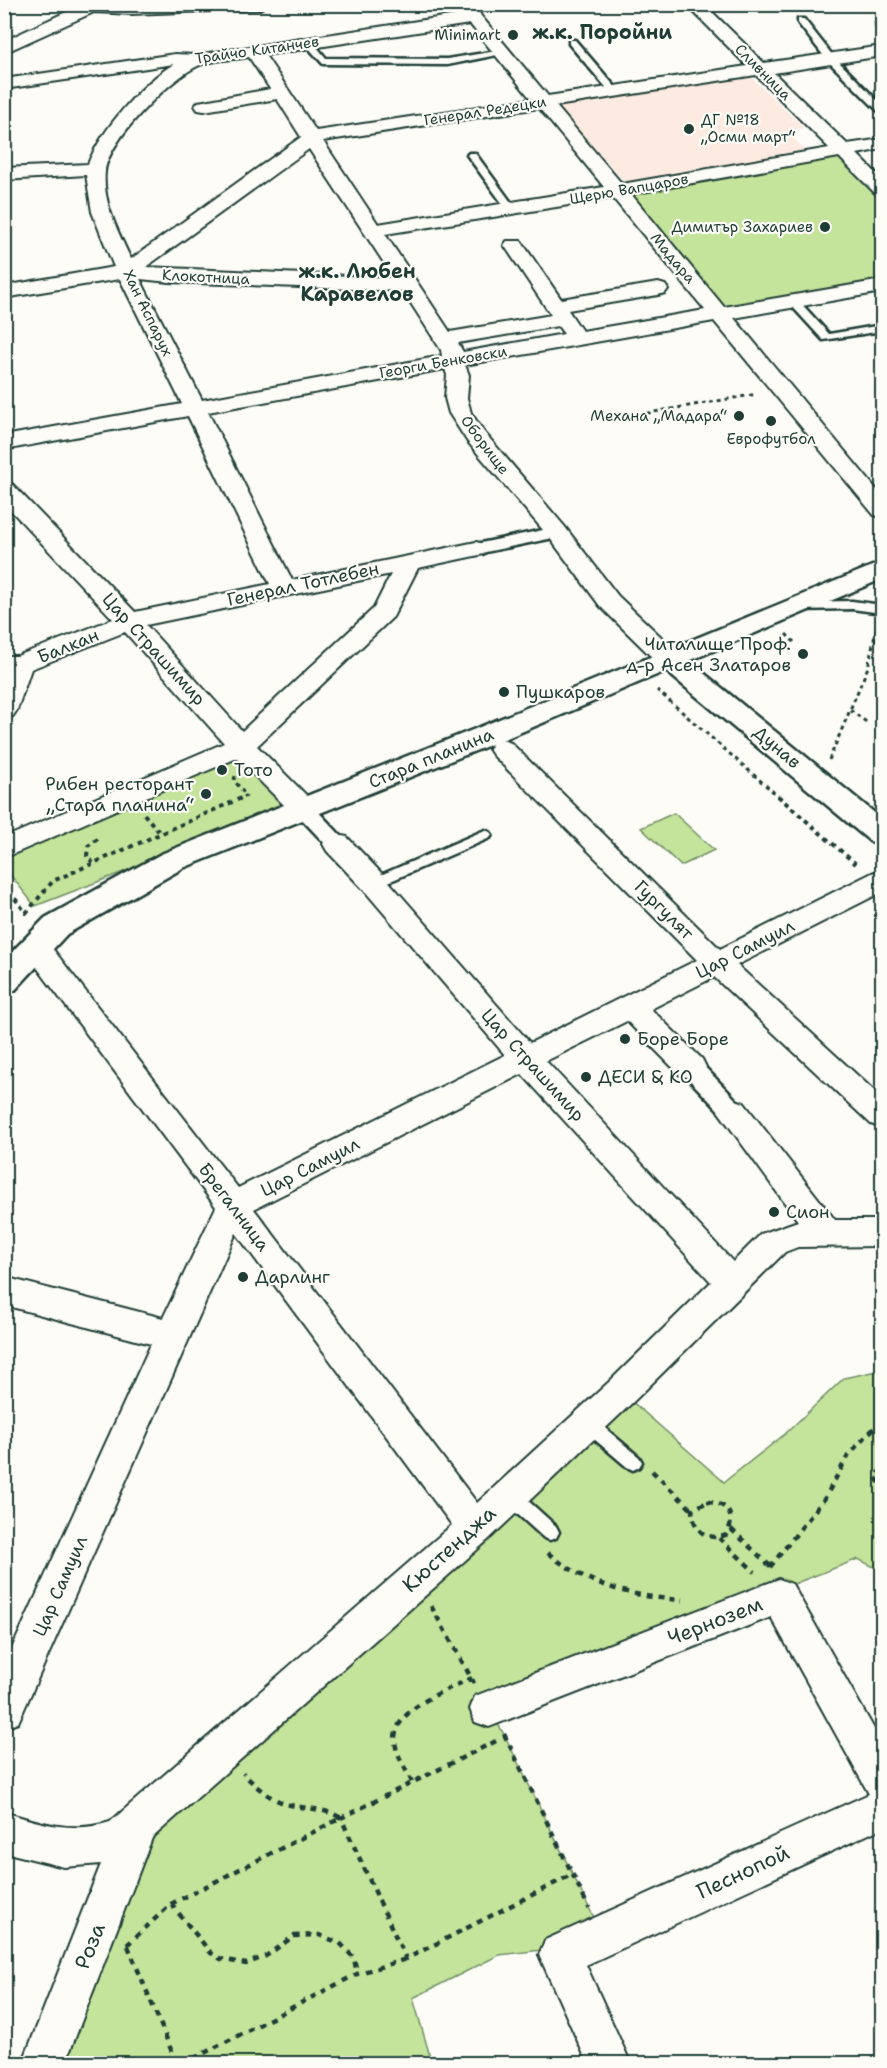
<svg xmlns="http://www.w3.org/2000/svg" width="887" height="2068" font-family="'Shantell Sans',sans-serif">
<rect width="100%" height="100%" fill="#fdfcf7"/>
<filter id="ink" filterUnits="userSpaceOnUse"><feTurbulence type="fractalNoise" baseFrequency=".0167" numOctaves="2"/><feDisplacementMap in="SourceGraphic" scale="12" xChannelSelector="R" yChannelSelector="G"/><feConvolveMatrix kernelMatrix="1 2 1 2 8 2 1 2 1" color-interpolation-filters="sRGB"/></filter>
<g filter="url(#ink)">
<path fill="#fdebe2" d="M 749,75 L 804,128 L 787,132 L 805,150 L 624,182 L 557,105 Z"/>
<path fill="#c4e39b" stroke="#729068" stroke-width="1.5" d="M 840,155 L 882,196 L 882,279 L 723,307 L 627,191 Z
M 239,754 L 292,807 L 35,906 L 5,868 L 5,858 L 36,841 Z
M 674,813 L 714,850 L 681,866 L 641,828 Z
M 882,1370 L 882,1571 L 858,1559 L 796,1583 L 779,1596 L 489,1709 L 505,1736 L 598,1926 L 542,1950 L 499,1955 L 413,1998 L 432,2063 L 43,2064 L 136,1827 L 621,1392 L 724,1482 L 785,1434 L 844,1378 Z"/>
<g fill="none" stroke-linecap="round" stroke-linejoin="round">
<defs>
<path id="service" d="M 798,19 L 804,19 L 833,56 L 882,105 L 882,113 L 879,112 L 827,60 L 798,23 Z
M 569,40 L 575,40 L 617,89 L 617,93 L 611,93 L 569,44 Z
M 306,41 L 312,41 L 326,58 L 447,59 L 503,50 L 507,53 L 447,65 L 323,64 L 306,45 Z
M 469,153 L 475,153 L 516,209 L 514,211 L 508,211 L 467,155 Z
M 794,299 L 798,300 L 829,334 L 882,325 L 882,331 L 823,340 L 790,304 L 790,300 Z
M 852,601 L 882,605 L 882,613 L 852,609 L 798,610 L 792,606 L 798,602 Z
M 485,830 L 490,832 L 492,835 L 490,838 L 379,886 L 374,888 L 367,883 L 369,880 Z
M 586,1414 L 592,1417 L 639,1457 L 642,1462 L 639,1467 L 633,1470 L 627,1467 L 580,1427 L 577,1422 L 580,1417 Z
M 509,1487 L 515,1489 L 556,1526 L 559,1532 L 556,1538 L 550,1540 L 544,1538 L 503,1501 L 500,1495 L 503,1489 Z"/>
<path id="pedestrian" d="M 557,527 L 563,528 L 566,532 L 563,536 L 476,554 L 470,553 L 467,549 L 470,545 L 476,544 Z
M 304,802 L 311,804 L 344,839 L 347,844 L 344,849 L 337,851 L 330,849 L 297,814 L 294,809 L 297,804 Z
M 691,1058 L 699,1061 L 741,1105 L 745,1111 L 741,1117 L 733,1120 L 725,1117 L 683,1073 L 680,1067 L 683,1061 Z"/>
<path id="minor" d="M 83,4 L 268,4 L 260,9 L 131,14 L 94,12 L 4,53 L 4,41 Z
M 458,4 L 475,4 L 481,16 L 548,96 L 747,66 L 686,4 L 704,4 L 764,63 L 882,46 L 882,56 L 774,73 L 847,144 L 882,139 L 882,149 L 857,154 L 882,179 L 882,195 L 875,193 L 839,157 L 631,194 L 724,307 L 882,280 L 882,292 L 734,318 L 882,496 L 882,517 L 874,515 L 714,321 L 465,365 L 469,375 L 467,398 L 471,413 L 484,432 L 565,527 L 618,596 L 679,654 L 683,660 L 679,666 L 670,668 L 661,666 L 600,606 L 549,537 L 467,441 L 449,413 L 445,398 L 447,375 L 445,369 L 208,412 L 292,580 L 476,542 L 484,544 L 488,549 L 484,554 L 418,568 L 393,617 L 257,746 L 314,803 L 318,809 L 314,815 L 304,818 L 294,815 L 237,758 L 4,858 L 4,838 L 224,743 L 125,632 L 31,669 L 17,710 L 13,716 L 4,718 L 4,656 L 17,656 L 113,619 L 4,503 L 4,482 L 12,484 L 135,612 L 270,584 L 188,416 L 4,450 L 4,436 L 182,404 L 120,279 L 4,298 L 4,286 L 114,267 L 92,212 L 86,175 L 4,180 L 4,168 L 88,164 C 102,129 142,83 174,64 L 4,89 L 4,79 L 175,54 L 196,55 L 463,14 ZM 470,24 L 531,99 L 316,131 L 265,55 ZM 249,57 L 270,89 L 204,101 L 198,102 L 195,106 L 198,110 L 204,111 L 277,99 L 301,137 L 131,259 C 119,234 102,202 105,172 C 107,141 171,77 200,65 C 214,59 234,60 249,57 ZM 756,75 L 829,148 L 622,184 L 556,106 ZM 539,108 L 604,187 L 378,224 L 323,141 ZM 309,149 L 394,278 L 146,267 ZM 613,198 L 705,310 L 582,331 L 568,310 L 658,295 L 665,293 L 668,289 L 665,285 L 658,283 L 561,299 L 521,241 L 507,241 L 504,245 L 551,315 L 450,332 L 385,234 ZM 140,279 L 169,282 L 403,291 L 441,350 L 442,356 L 202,400 ZM 558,326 L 564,334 L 463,352 L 458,343 ZM 391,574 L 374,608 L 242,731 L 146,625 Z
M 502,740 L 511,743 L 720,949 L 872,873 L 882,870 L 882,892 L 737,965 L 882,1098 L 882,1128 L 871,1124 L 714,977 L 651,1009 L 702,1059 L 706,1067 L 702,1075 L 691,1078 L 680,1075 L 627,1021 L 546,1061 L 733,1262 L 761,1234 L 798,1221 L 718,1111 L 722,1103 L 733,1099 L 744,1103 L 835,1220 L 882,1220 L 882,1246 L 798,1247 L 785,1252 L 633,1402 L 488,1540 L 152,1838 L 65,2064 L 22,2064 L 101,1864 L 64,1867 L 4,1852 L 4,1812 C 39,1823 74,1834 110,1822 L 452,1525 L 236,1233 L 18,1723 L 4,1728 L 4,1666 L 151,1344 L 4,1305 L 4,1277 L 163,1318 L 216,1207 L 21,946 L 25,939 L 35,936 L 45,939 L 238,1188 L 505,1055 L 364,890 L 327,851 L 323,844 L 327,837 L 337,835 L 347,837 L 384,876 L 530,1043 L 697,960 L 493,755 L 489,749 L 493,743 ZM 522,1074 L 711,1282 L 609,1382 L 477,1503 L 254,1209 Z
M 779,1579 L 792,1584 L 882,1743 L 882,1828 L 586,1965 L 631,2064 L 588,2064 L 539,1955 L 545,1940 L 869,1794 L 771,1617 L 489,1727 L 475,1722 L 470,1709 L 475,1696 Z"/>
<path id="secondary" d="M 882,562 L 882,579 L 689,661 L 882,819 L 882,845 L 871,842 L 666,671 L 495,743 L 183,868 L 67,934 L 15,990 L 4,994 L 4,960 L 45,918 L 161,854 L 475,729 Z"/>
</defs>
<use href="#service" stroke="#1f3d34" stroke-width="5"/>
<use href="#pedestrian" stroke="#1f3d34" stroke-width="5"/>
<use href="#minor" stroke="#1f3d34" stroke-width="4"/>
<use href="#secondary" stroke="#1f3d34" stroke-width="5"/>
<path stroke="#1f3d34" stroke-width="2" stroke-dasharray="3 3" stroke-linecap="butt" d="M 851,4 L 854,7 L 870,5 L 882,12
M 882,20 L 873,24 L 876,28 L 882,29"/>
<path stroke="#1f3d34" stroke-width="3" stroke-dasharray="4 4" stroke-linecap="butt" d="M 631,416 L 757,394
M 786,634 L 794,642
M 657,690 L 779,797
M 850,710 L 869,724
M 829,760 L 868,667 L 877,626
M 235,776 L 234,780 L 246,796 L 244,797"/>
<path stroke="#1f3d34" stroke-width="4" stroke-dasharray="4.5 4.5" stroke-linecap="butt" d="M 778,796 L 857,865
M 144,814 L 160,833
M 93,863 L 87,856 L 88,846 L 99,838
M 4,884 L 26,913 L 53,881 L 246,796"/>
<path stroke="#1f3d34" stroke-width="4.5" stroke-dasharray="6 6" stroke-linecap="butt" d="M 882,1469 L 875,1476 L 882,1487
M 652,1471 L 692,1510
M 707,1502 C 728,1502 737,1517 726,1535 C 707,1542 693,1530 692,1510 Z
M 731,1529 L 769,1565 L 764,1568
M 719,1538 L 755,1572
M 548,1553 C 588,1586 633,1597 683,1600
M 770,1567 L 825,1498 L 849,1454 L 882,1420
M 431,1606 L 474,1683
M 504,1734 L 589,1908
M 496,1741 L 341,1818 L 406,1959 L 573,1874
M 412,1782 C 406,1769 395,1754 395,1739 C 395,1708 449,1689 472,1678
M 171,1904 L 211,1953 L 221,1959 L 246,1964 L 266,1956 L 294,1936 L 319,1935 L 340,1943 L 354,1958 L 357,1974
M 127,1945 L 171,1904 L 341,1818 C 327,1809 311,1809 295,1806 C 273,1802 258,1789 243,1773
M 128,1946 L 177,2064
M 183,2064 L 357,1974 L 406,1959"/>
<use href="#service" fill="#fdfcf7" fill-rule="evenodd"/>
<use href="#pedestrian" fill="#fdfcf7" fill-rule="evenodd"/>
<use href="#minor" fill="#fdfcf7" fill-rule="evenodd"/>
<use href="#secondary" fill="#fdfcf7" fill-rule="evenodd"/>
</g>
</g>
<g fill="#1f3d34" stroke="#fdfcf7" stroke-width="2">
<circle cx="513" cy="35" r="6"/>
<circle cx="689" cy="129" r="6"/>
<circle cx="825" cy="227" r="6"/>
<circle cx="739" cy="416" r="6"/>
<circle cx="771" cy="421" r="6"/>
<circle cx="803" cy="654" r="6"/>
<circle cx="504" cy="692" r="6"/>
<circle cx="222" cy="770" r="6"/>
<circle cx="206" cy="794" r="6"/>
<circle cx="625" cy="1039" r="6"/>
<circle cx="586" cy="1077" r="6"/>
<circle cx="774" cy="1212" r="6"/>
<circle cx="243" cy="1277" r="6"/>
</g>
<g text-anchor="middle" stroke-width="4.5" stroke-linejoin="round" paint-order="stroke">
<g font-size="15" fill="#1f3d34" stroke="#fdfcf7" text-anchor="end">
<text x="501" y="40">Minimart</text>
<text x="701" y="125" text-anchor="start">ДГ №18<tspan x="701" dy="17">„Осми март“</tspan></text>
<text x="813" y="232">Димитър Захариев</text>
<text x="727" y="421">Механа „Мадара“</text>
<text x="771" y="444" text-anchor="middle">Еврофутбол</text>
</g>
<g font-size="15" fill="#1f3d34" stroke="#fdfcf7">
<text transform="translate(257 50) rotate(-8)" y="5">Трайчо Китанчев</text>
<text transform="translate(763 72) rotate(45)" y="5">Сливница</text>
<text transform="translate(485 111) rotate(-9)" y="5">Генерал Редецки</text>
<text transform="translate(629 189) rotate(-10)" y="5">Щерю Вапцаров</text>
<text transform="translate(673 258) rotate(50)" y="5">Мадара</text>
<text transform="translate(206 277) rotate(3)" y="5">Клокотница</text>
<text transform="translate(148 313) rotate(64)" y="5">Хан Аспарух</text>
<text transform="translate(443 362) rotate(-10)" y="5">Георги Бенковски</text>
<text transform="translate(485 445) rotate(53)" y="5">Оборище</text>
</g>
<g font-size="18" fill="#1f3d34" stroke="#fdfcf7">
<text transform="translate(303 584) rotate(-12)" y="6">Генерал Тотлебен</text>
<text transform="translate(68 646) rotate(-22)" y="6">Балкан</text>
<text transform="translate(154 649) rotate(48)" y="6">Цар Страшимир</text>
<text transform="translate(777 747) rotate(40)" y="6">Дунав</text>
<text transform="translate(431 758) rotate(-22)" y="6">Стара планина</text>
<text transform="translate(664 910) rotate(45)" y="6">Гургулят</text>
<text transform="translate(745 949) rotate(-27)" y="6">Цар Самуил</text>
<text transform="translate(533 1065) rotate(48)" y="6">Цар Страшимир</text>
<text transform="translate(310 1167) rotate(-27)" y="6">Цар Самуил</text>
<text transform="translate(234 1207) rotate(53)" y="6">Брегалница</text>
<text transform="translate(60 1586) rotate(-66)" y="6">Цар Самуил</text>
</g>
<g font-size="18" fill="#1f3d34" stroke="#fdfcf7" text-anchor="start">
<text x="791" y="650" text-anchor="end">Читалище Проф.<tspan x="791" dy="21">д-р Асен Златаров</tspan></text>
<text x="516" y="698">Пушкаров</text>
<text x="234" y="776">Тото</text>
<text x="194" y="790" text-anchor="end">Рибен ресторант<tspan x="194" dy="21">„Стара планина“</tspan></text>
<text x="637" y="1045">Боре Боре</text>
<text x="598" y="1083">ДЕСИ &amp; КО</text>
<text x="786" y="1218">Сион</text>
<text x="255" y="1283">Дарлинг</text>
</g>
<g font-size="20" font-weight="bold" fill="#1f3d34" stroke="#fdfcf7">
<text x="602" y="39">ж.к. Поройни</text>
<text x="357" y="278">ж.к. Любен<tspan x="357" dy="23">Каравелов</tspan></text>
</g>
<g font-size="21" fill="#1f3d34" stroke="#fdfcf7">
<text transform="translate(449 1549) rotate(-42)" y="7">Кюстенджа</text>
<text transform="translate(715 1621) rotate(-21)" y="7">Чернозем</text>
<text transform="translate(743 1872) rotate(-25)" y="7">Песнопой</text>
<text transform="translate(90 1946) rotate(-68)" y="7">Роза</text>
</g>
</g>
<rect width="887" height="2068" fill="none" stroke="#fdfcf7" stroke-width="24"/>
<rect x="12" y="12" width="863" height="2044" fill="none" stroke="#1f3d34" stroke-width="2" filter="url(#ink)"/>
</svg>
